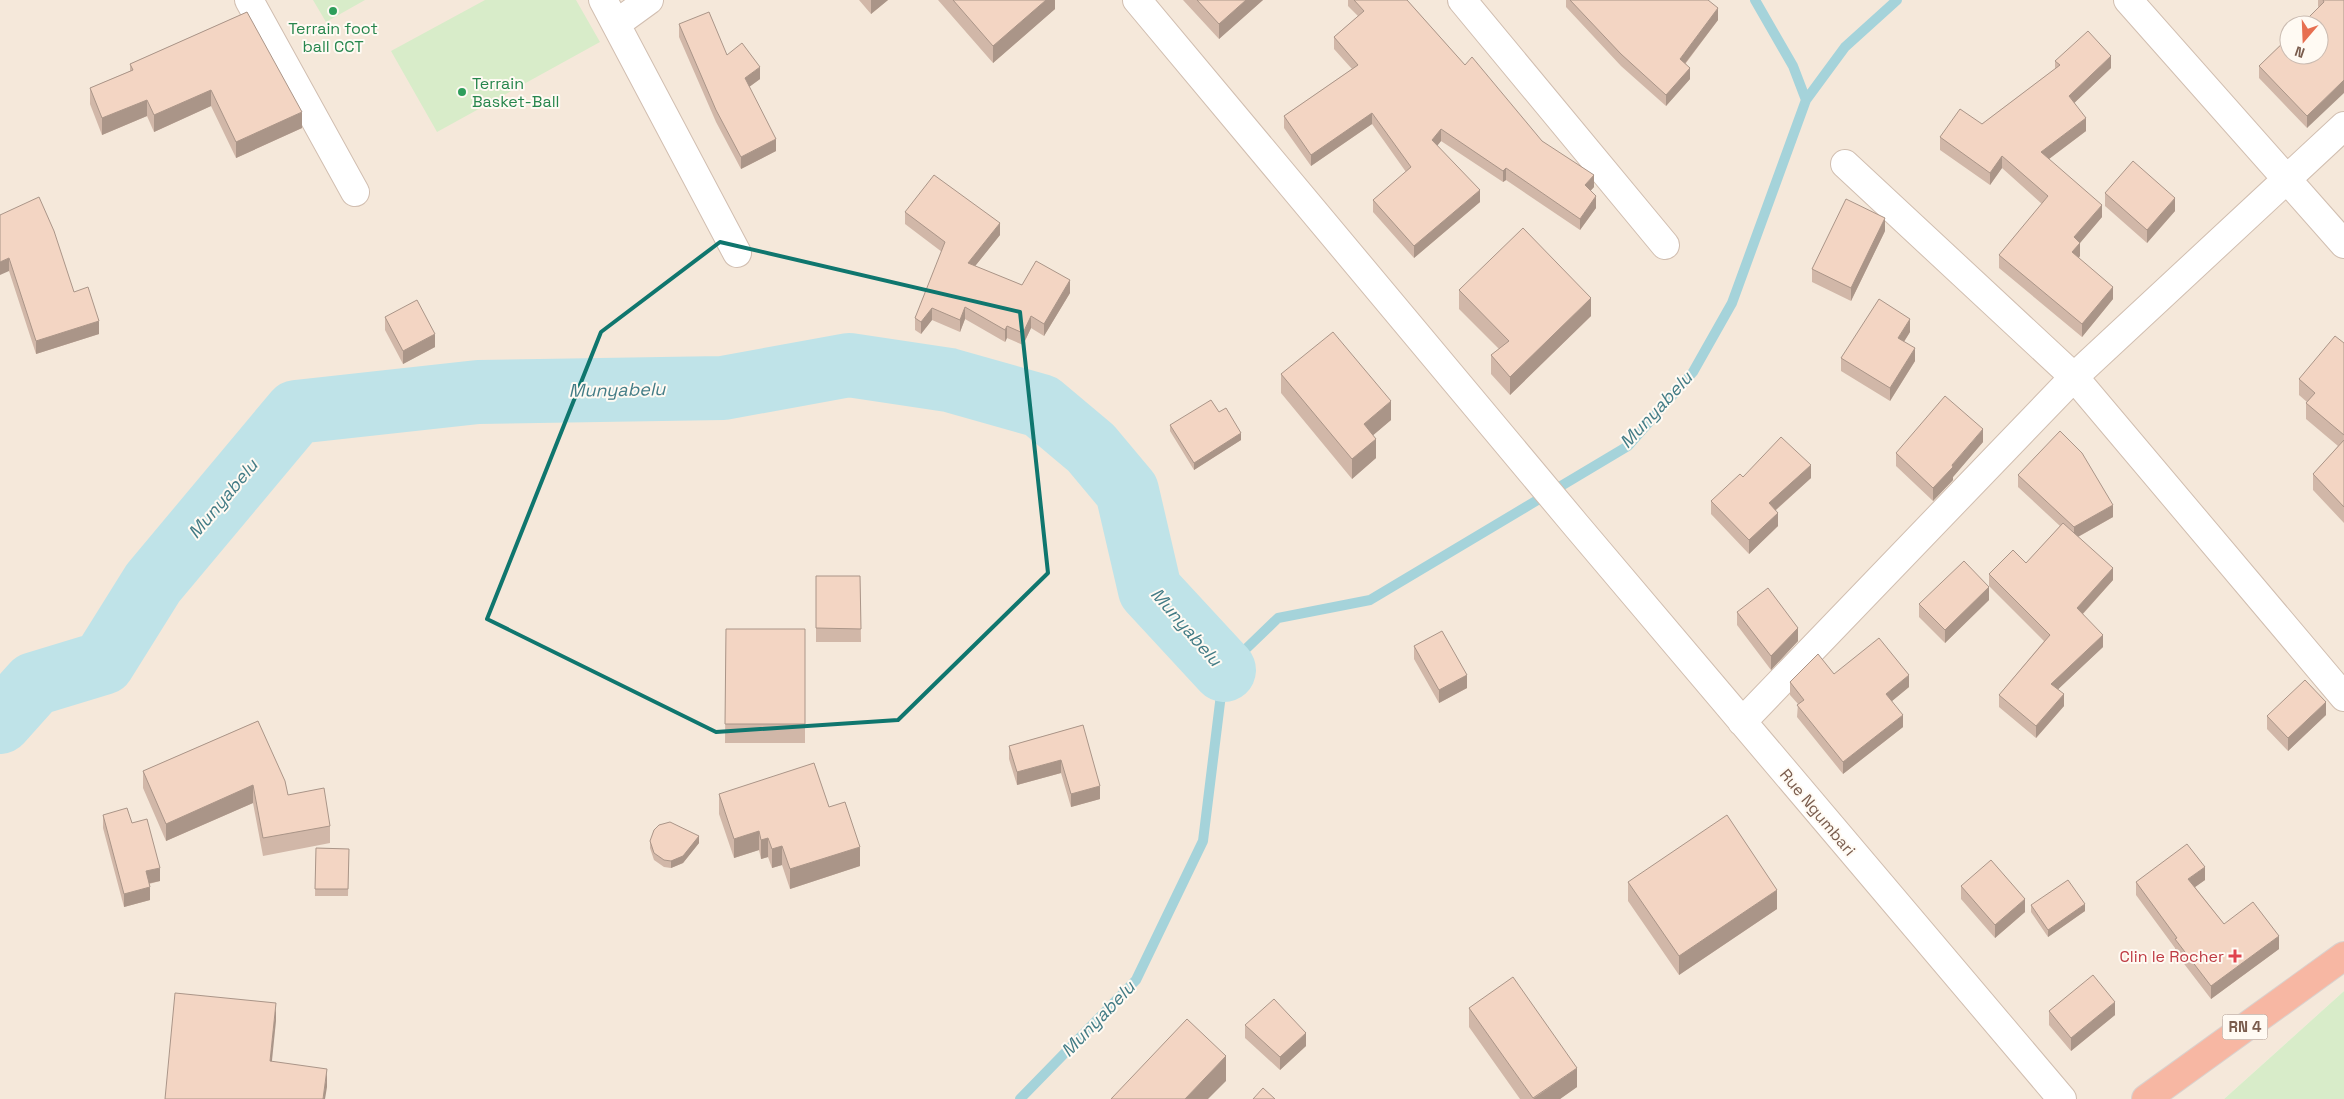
<svg xmlns="http://www.w3.org/2000/svg" width="2344" height="1099" font-family="'Space Grotesk',sans-serif">
<rect width="100%" height="100%" fill="#fdf6ec"/>
<path fill="#f5e8da" fill-rule="evenodd" d="M 0,0 L 2344,0 L 2344,991 L 2224,1099 L 0,1099 ZM 2289,25 L 2319,25 L 2319,55 L 2289,55 Z"/>
<path fill="#d8ecc9" d="M 313,0 L 365,0 L 326,22 Z
M 485,0 L 576,0 L 600,42 L 437,132 L 391,51 Z
M 2344,991 L 2344,1099 L 2224,1099 Z"/>
<g fill="none" stroke-linecap="round" stroke-linejoin="round">
<path stroke="#a5d3da" stroke-width="10" d="M 1755,0 L 1793,66 L 1806,100
M 1020,1099 L 1136,980 L 1203,841 L 1224,670 L 1278,618 L 1370,600 L 1628,446 L 1693,372 L 1732,303 L 1806,100 L 1845,47 L 1897,0"/>
<path stroke="#bfe3e8" stroke-width="64" d="M 0,722 L 34,684 L 103,663 L 153,583 L 296,412 L 478,392 L 723,388 L 849,365 L 949,380 L 1041,406 L 1091,448 L 1127,491 L 1150,590 L 1224,670"/>
<defs>
<path id="minor" d="M 249,0 L 355,192
M 603,0 L 737,253
M 1137,0 L 1575,524 L 2062,1099
M 1462,0 L 1665,245
M 2128,0 L 2344,244
M 616,24 L 649,0
M 1845,164 L 2074,377 L 2344,697
M 1742,722 L 2074,377 L 2344,126"/>
<path id="highway" d="M 2146,1099 L 2344,956"/>
</defs>
<use href="#minor" stroke="#d1beb0" stroke-width="30"/>
<use href="#highway" stroke="#dad1cd" stroke-width="30"/>
<use href="#minor" stroke="#fff" stroke-width="28"/>
<use href="#highway" stroke="#f7b7a3" stroke-width="28"/>
</g>
<path fill="#d1b7a8" d="M 859,0 L 888,0 L 871,14 Z
M 938,0 L 1055,0 L 1055,9 L 993,63 Z
M 1183,0 L 1263,0 L 1219,39 Z
M 1348,0 L 1407,0 L 1465,65 L 1542,141 L 1594,187 L 1590,191 L 1596,208 L 1580,230 L 1506,180 L 1503,182 L 1441,141 L 1437,146 L 1480,202 L 1414,258 L 1373,212 L 1373,200 L 1406,172 L 1372,124 L 1311,166 L 1284,128 L 1284,116 L 1352,69 L 1334,49 L 1334,37 L 1358,16 L 1348,6 Z
M 1566,0 L 1708,0 L 1718,20 L 1686,63 L 1690,79 L 1666,106 L 1621,66 L 1566,7 Z
M 2318,0 L 2344,0 L 2307,128 L 2259,78 L 2259,66 L 2319,8 L 2318,6 Z
M 247,12 L 302,128 L 236,158 L 211,106 L 154,132 L 147,116 L 102,135 L 90,104 L 90,88 L 130,71 L 130,64 Z
M 679,24 L 727,55 L 760,79 L 749,87 L 776,151 L 741,169 L 716,122 L 679,37 Z
M 2055,61 L 2111,68 L 2074,103 L 2086,131 L 2049,159 L 2102,217 L 2080,243 L 2080,256 L 2079,258 L 2113,299 L 2082,337 L 1999,268 L 1999,255 L 2042,204 L 2002,168 L 1990,185 L 1940,150 L 1940,137 L 1982,124 L 2055,69 Z
M 2105,193 L 2175,211 L 2147,243 L 2105,206 Z
M 905,212 L 1000,235 L 975,266 L 1022,285 L 1070,293 L 1044,336 L 1031,328 L 1023,345 L 1007,338 L 1005,342 L 965,319 L 960,332 L 932,320 L 921,334 L 915,330 L 915,318 L 942,252 L 905,224 Z
M 0,215 L 74,292 L 99,334 L 36,354 L 9,271 Z
M 1885,231 L 1851,301 L 1812,282 L 1812,269 Z
M 1459,290 L 1591,316 L 1510,395 L 1491,374 L 1491,355 L 1499,349 L 1459,309 Z
M 385,317 L 435,347 L 403,364 L 385,330 Z
M 1910,332 L 1904,342 L 1915,361 L 1890,401 L 1841,371 L 1841,358 Z
M 2344,343 L 2344,523 L 2313,490 L 2313,474 L 2338,446 L 2306,419 L 2306,403 L 2307,402 L 2299,395 L 2299,379 Z
M 1281,374 L 1391,420 L 1373,435 L 1376,458 L 1352,479 L 1281,393 Z
M 1219,412 L 1241,440 L 1194,470 L 1170,431 L 1170,425 Z
M 1983,442 L 1953,477 L 1953,480 L 1933,501 L 1896,466 L 1896,453 Z
M 2018,475 L 2113,517 L 2078,537 L 2113,580 L 2083,614 L 2103,647 L 2058,689 L 2064,706 L 2036,738 L 1999,707 L 1999,695 L 2044,641 L 1989,586 L 1989,574 L 2026,563 L 2060,526 L 2018,487 Z
M 1743,477 L 1811,478 L 1776,510 L 1778,526 L 1749,554 L 1711,514 L 1711,501 Z
M 816,576 L 860,576 L 861,642 L 816,642 Z
M 1989,600 L 1945,643 L 1919,617 L 1919,604 Z
M 1737,612 L 1798,641 L 1771,670 L 1737,625 Z
M 726,629 L 805,629 L 805,743 L 725,743 Z
M 1414,646 L 1467,688 L 1439,703 L 1414,659 Z
M 1834,674 L 1909,687 L 1892,701 L 1903,727 L 1843,774 L 1797,717 L 1798,704 L 1790,695 L 1790,682 Z
M 2326,715 L 2288,751 L 2267,729 L 2267,716 Z
M 258,721 L 288,795 L 330,826 L 330,843 L 263,856 L 253,803 L 166,841 L 143,788 L 143,771 Z
M 1083,725 L 1100,799 L 1071,807 L 1061,773 L 1017,785 L 1009,759 L 1009,746 Z
M 719,794 L 829,807 L 860,866 L 790,889 L 782,865 L 772,868 L 768,857 L 761,859 L 759,850 L 734,858 L 719,814 Z
M 103,815 L 132,823 L 160,881 L 149,884 L 150,900 L 124,907 L 103,828 Z
M 650,841 L 699,843 L 683,863 L 671,868 L 664,867 L 654,860 L 650,848 Z
M 316,848 L 349,849 L 348,896 L 315,896 Z
M 2205,880 L 2195,887 L 2224,924 L 2279,949 L 2211,999 L 2175,952 L 2175,948 L 2136,895 L 2136,882 Z
M 1628,882 L 1777,909 L 1679,975 L 1628,901 Z
M 1961,886 L 2025,912 L 1995,938 L 1961,899 Z
M 2031,905 L 2085,911 L 2048,937 L 2031,912 Z
M 1469,1008 L 1577,1087 L 1560,1099 L 1520,1099 L 1469,1027 Z
M 2049,1011 L 2115,1015 L 2071,1051 L 2049,1025 Z
M 1245,1025 L 1306,1046 L 1280,1070 L 1245,1038 Z"/>
<path fill="#aa9588" d="M 871,0 L 888,0 L 871,14 Z
M 1046,0 L 1055,0 L 1055,9 L 993,63 L 993,46 Z
M 1246,0 L 1263,0 L 1219,39 L 1219,24 Z
M 1718,8 L 1718,20 L 1680,70 L 1680,59 Z
M 2111,56 L 2111,68 L 2069,108 L 2069,96 Z
M 760,67 L 760,79 L 745,90 L 745,78 Z
M 1690,68 L 1690,79 L 1666,106 L 1666,95 Z
M 2344,80 L 2344,93 L 2307,128 L 2307,116 Z
M 211,90 L 211,106 L 154,132 L 154,115 Z
M 147,100 L 147,116 L 102,135 L 102,118 Z
M 302,112 L 302,128 L 236,158 L 236,142 Z
M 1372,113 L 1372,124 L 1311,166 L 1311,155 Z
M 2086,118 L 2086,131 L 2041,165 L 2041,152 Z
M 1441,129 L 1441,141 L 1432,152 L 1432,140 Z
M 776,139 L 776,151 L 741,169 L 741,157 Z
M 2002,156 L 2002,168 L 1990,185 L 1990,173 Z
M 1506,168 L 1506,180 L 1503,182 L 1503,171 Z
M 1594,175 L 1594,187 L 1585,197 L 1585,185 Z
M 1480,190 L 1480,202 L 1414,258 L 1414,246 Z
M 1596,196 L 1596,208 L 1580,230 L 1580,219 Z
M 2175,198 L 2175,211 L 2147,243 L 2147,230 Z
M 2102,205 L 2102,217 L 2074,250 L 2074,237 Z
M 1885,218 L 1885,231 L 1851,301 L 1851,288 Z
M 1000,223 L 1000,235 L 968,275 L 968,263 Z
M 2080,243 L 2080,256 L 2072,265 L 2072,252 Z
M 9,258 L 9,271 L 0,275 L 0,262 Z
M 1070,280 L 1070,293 L 1044,336 L 1044,324 Z
M 2113,287 L 2113,299 L 2082,337 L 2082,324 Z
M 1591,298 L 1591,316 L 1510,395 L 1510,377 Z
M 965,307 L 965,319 L 960,332 L 960,320 Z
M 932,308 L 932,320 L 921,334 L 921,322 Z
M 1031,316 L 1031,328 L 1023,345 L 1023,333 Z
M 1910,319 L 1910,332 L 1898,351 L 1898,338 Z
M 99,321 L 99,334 L 36,354 L 36,341 Z
M 1007,326 L 1007,338 L 1005,342 L 1005,330 Z
M 435,334 L 435,347 L 403,364 L 403,351 Z
M 1915,348 L 1915,361 L 1890,401 L 1890,388 Z
M 1391,401 L 1391,420 L 1364,443 L 1364,424 Z
M 1983,429 L 1983,442 L 1953,477 L 1953,480 L 1933,501 L 1933,488 Z
M 1241,433 L 1241,440 L 1194,470 L 1194,463 Z
M 1376,439 L 1376,458 L 1352,479 L 1352,459 Z
M 1811,465 L 1811,478 L 1769,516 L 1769,503 Z
M 2113,505 L 2113,517 L 2074,539 L 2074,527 Z
M 1778,513 L 1778,526 L 1749,554 L 1749,540 Z
M 2113,568 L 2113,580 L 2077,620 L 2077,608 Z
M 1989,587 L 1989,600 L 1945,643 L 1945,630 Z
M 1798,628 L 1798,641 L 1771,670 L 1771,656 Z
M 2103,635 L 2103,647 L 2051,696 L 2051,684 Z
M 1467,675 L 1467,688 L 1439,703 L 1439,690 Z
M 1909,675 L 1909,687 L 1886,706 L 1886,694 Z
M 2064,694 L 2064,706 L 2036,738 L 2036,726 Z
M 2326,702 L 2326,715 L 2288,751 L 2288,738 Z
M 1903,715 L 1903,727 L 1843,774 L 1843,762 Z
M 1061,760 L 1061,773 L 1017,785 L 1017,772 Z
M 253,785 L 253,803 L 166,841 L 166,824 Z
M 1100,786 L 1100,799 L 1071,807 L 1071,794 Z
M 759,831 L 759,850 L 734,858 L 734,839 Z
M 699,836 L 699,843 L 683,863 L 671,868 L 671,861 Z
M 768,838 L 768,857 L 761,859 L 761,840 Z
M 782,846 L 782,865 L 772,868 L 772,849 Z
M 860,847 L 860,866 L 790,889 L 790,869 Z
M 2205,867 L 2205,880 L 2188,892 L 2188,879 Z
M 160,868 L 160,881 L 146,884 L 146,871 Z
M 150,887 L 150,900 L 124,907 L 124,894 Z
M 1777,890 L 1777,909 L 1679,975 L 1679,956 Z
M 2025,899 L 2025,912 L 1995,938 L 1995,925 Z
M 2085,904 L 2085,911 L 2048,937 L 2048,930 Z
M 2279,936 L 2279,949 L 2211,999 L 2211,986 Z
M 2115,1002 L 2115,1015 L 2071,1051 L 2071,1038 Z
M 276,1003 L 276,1021 L 270,1080 L 270,1061 Z
M 1306,1033 L 1306,1046 L 1280,1070 L 1280,1057 Z
M 1226,1056 L 1226,1081 L 1208,1099 L 1185,1099 Z
M 1577,1068 L 1577,1087 L 1560,1099 L 1533,1099 Z
M 327,1069 L 327,1087 L 325,1099 L 323,1099 Z"/>
<path fill="#f3d5c3" stroke="#aa9588" d="M 953,0 L 1046,0 L 993,46 Z
M 1197,0 L 1246,0 L 1219,24 Z
M 1354,0 L 1407,0 L 1465,65 L 1472,57 L 1542,141 L 1594,175 L 1585,185 L 1596,196 L 1580,219 L 1506,168 L 1503,171 L 1441,129 L 1432,140 L 1480,190 L 1414,246 L 1373,200 L 1411,167 L 1372,113 L 1311,155 L 1284,116 L 1358,65 L 1334,37 L 1364,11 Z
M 1570,0 L 1708,0 L 1718,8 L 1680,59 L 1690,68 L 1666,95 L 1621,54 Z
M 2323,0 L 2344,0 L 2344,80 L 2307,116 L 2259,66 L 2289,37 L 2289,55 L 2319,55 L 2319,25 L 2301,25 L 2324,2 Z
M 247,12 L 302,112 L 236,142 L 211,90 L 154,115 L 147,100 L 102,118 L 90,88 L 133,70 L 130,64 Z
M 709,12 L 727,55 L 742,43 L 760,67 L 745,78 L 776,139 L 741,157 L 716,110 L 679,24 Z
M 2088,31 L 2111,56 L 2069,96 L 2086,118 L 2041,152 L 2102,205 L 2074,237 L 2080,243 L 2072,252 L 2113,287 L 2082,324 L 1999,255 L 2048,196 L 2002,156 L 1990,173 L 1940,137 L 1960,109 L 1982,124 L 2060,65 L 2055,61 Z
M 2133,161 L 2175,198 L 2147,230 L 2105,193 Z
M 934,175 L 1000,223 L 968,263 L 1022,285 L 1036,261 L 1070,280 L 1044,324 L 1031,316 L 1023,333 L 1007,326 L 1005,330 L 965,307 L 960,320 L 932,308 L 921,322 L 915,318 L 945,242 L 905,212 Z
M 39,197 L 54,231 L 74,292 L 88,287 L 99,321 L 36,341 L 9,258 L 0,262 L 0,215 Z
M 1846,199 L 1885,218 L 1851,288 L 1812,269 Z
M 1523,228 L 1591,298 L 1510,377 L 1491,355 L 1509,341 L 1459,290 Z
M 1879,299 L 1910,319 L 1898,338 L 1915,348 L 1890,388 L 1841,358 Z
M 417,300 L 435,334 L 403,351 L 385,317 Z
M 1333,332 L 1391,401 L 1364,424 L 1376,439 L 1352,459 L 1281,374 Z
M 2335,336 L 2344,343 L 2344,435 L 2306,403 L 2315,393 L 2299,379 Z
M 1945,396 L 1983,429 L 1952,465 L 1953,467 L 1933,488 L 1896,453 Z
M 1211,400 L 1219,412 L 1226,408 L 1241,433 L 1194,463 L 1170,425 Z
M 2060,431 L 2082,453 L 2113,505 L 2074,527 L 2018,475 Z
M 1781,437 L 1811,465 L 1769,503 L 1778,513 L 1749,540 L 1711,501 L 1740,474 L 1743,477 Z
M 2344,440 L 2344,507 L 2313,474 Z
M 2063,523 L 2113,568 L 2077,608 L 2103,635 L 2051,684 L 2064,694 L 2036,726 L 1999,695 L 2050,635 L 1989,574 L 2013,550 L 2026,563 Z
M 1964,561 L 1989,587 L 1945,630 L 1919,604 Z
M 816,576 L 860,576 L 861,629 L 816,628 Z
M 1768,588 L 1798,628 L 1771,656 L 1737,612 Z
M 726,629 L 805,629 L 805,724 L 725,724 Z
M 1442,631 L 1467,675 L 1439,690 L 1414,646 Z
M 1879,638 L 1909,675 L 1886,694 L 1903,715 L 1843,762 L 1797,705 L 1804,700 L 1790,682 L 1818,654 L 1834,674 Z
M 2305,680 L 2326,702 L 2288,738 L 2267,716 Z
M 258,721 L 285,781 L 288,795 L 324,788 L 330,826 L 263,838 L 253,785 L 166,824 L 143,771 Z
M 1083,725 L 1100,786 L 1071,794 L 1061,760 L 1017,772 L 1009,746 Z
M 814,763 L 829,807 L 845,802 L 860,847 L 790,869 L 782,846 L 772,849 L 768,838 L 761,840 L 759,831 L 734,839 L 719,794 Z
M 127,808 L 132,823 L 147,819 L 160,868 L 146,871 L 150,887 L 124,894 L 103,815 Z
M 1727,815 L 1777,890 L 1679,956 L 1628,882 Z
M 670,822 L 699,836 L 683,856 L 671,861 L 664,860 L 654,853 L 650,841 L 654,830 L 659,825 Z
M 2187,844 L 2205,867 L 2188,879 L 2224,924 L 2253,902 L 2279,936 L 2211,986 L 2175,939 L 2177,938 L 2136,882 Z
M 316,848 L 349,849 L 348,889 L 315,889 Z
M 1991,860 L 2025,899 L 1995,925 L 1961,886 Z
M 2068,880 L 2085,904 L 2048,930 L 2031,905 Z
M 2093,975 L 2115,1002 L 2071,1038 L 2049,1011 Z
M 1513,977 L 1577,1068 L 1533,1098 L 1469,1008 Z
M 175,993 L 276,1003 L 270,1061 L 327,1069 L 323,1099 L 165,1099 Z
M 1274,999 L 1306,1033 L 1280,1057 L 1245,1025 Z
M 1187,1019 L 1226,1056 L 1185,1099 L 1111,1099 Z
M 1263,1088 L 1275,1099 L 1253,1099 Z"/>
<path fill="none" stroke="#0f766e" stroke-width="4" stroke-linejoin="round" d="M 720,242 L 1020,312 L 1048,573 L 898,720 L 716,732 L 487,619 L 601,332 Z"/>
<g fill="#2e9e5b" stroke="#fffaf3" stroke-width="2">
<circle cx="333" cy="11" r="5"/>
<circle cx="462" cy="92" r="5"/>
</g>
<path fill="#e0444e" stroke="#fffaf3" stroke-width="2" d="M2232.5 948.5h5v5h5v5h-5v5h-5v-5h-5v-5h5z"/>
<g text-anchor="middle" stroke-width="4" stroke-linejoin="round" paint-order="stroke">
<rect fill="#fffaf3" stroke="#a28b7f" stroke-width="1" x="2222.5" y="1014.5" width="45" height="25" rx="4"/>
<g font-size="15" font-weight="bold" fill="#7a5c4d">
<text x="2245" y="1032">RN 4</text>
</g>
<g font-size="16" fill="#27864d" stroke="#fffaf3">
<text x="333" y="34">Terrain foot<tspan x="333" dy="18">ball CCT</tspan></text>
<text x="472" y="89" text-anchor="start">Terrain<tspan x="472" dy="18">Basket-Ball</tspan></text>
</g>
<g font-size="16" fill="#7a5c4d" stroke="#fffaf3">
<text transform="translate(1818 812) rotate(50)" y="6">Rue Ngumbari</text>
</g>
<g font-size="16" fill="#be3a42" stroke="#fffaf3" text-anchor="end">
<text x="2224" y="962">Clin le Rocher</text>
</g>
<g font-size="18" font-style="italic" fill="#437c86" stroke="#fffaf3">
<text transform="translate(617 390) rotate(-1)" y="6">Munyabelu</text>
<text transform="translate(1656 410) rotate(-47)" y="6">Munyabelu</text>
<text transform="translate(223 499) rotate(-50)" y="6">Munyabelu</text>
<text transform="translate(1186 627) rotate(49)" y="6">Munyabelu</text>
<text transform="translate(1098 1019) rotate(-46)" y="6">Munyabelu</text>
</g>
</g>
<g transform="translate(2304 40) rotate(199)"><circle r="24" fill="#fffaf3" stroke="#cabbb1"/>
<path d="M0-4L9 19L0 12L-9 19Z" fill="#e76f51"/>
<text y="-8" font-size="14" font-weight="bold" text-anchor="middle" fill="#7a5c4d">N</text>
</g>
</svg>
